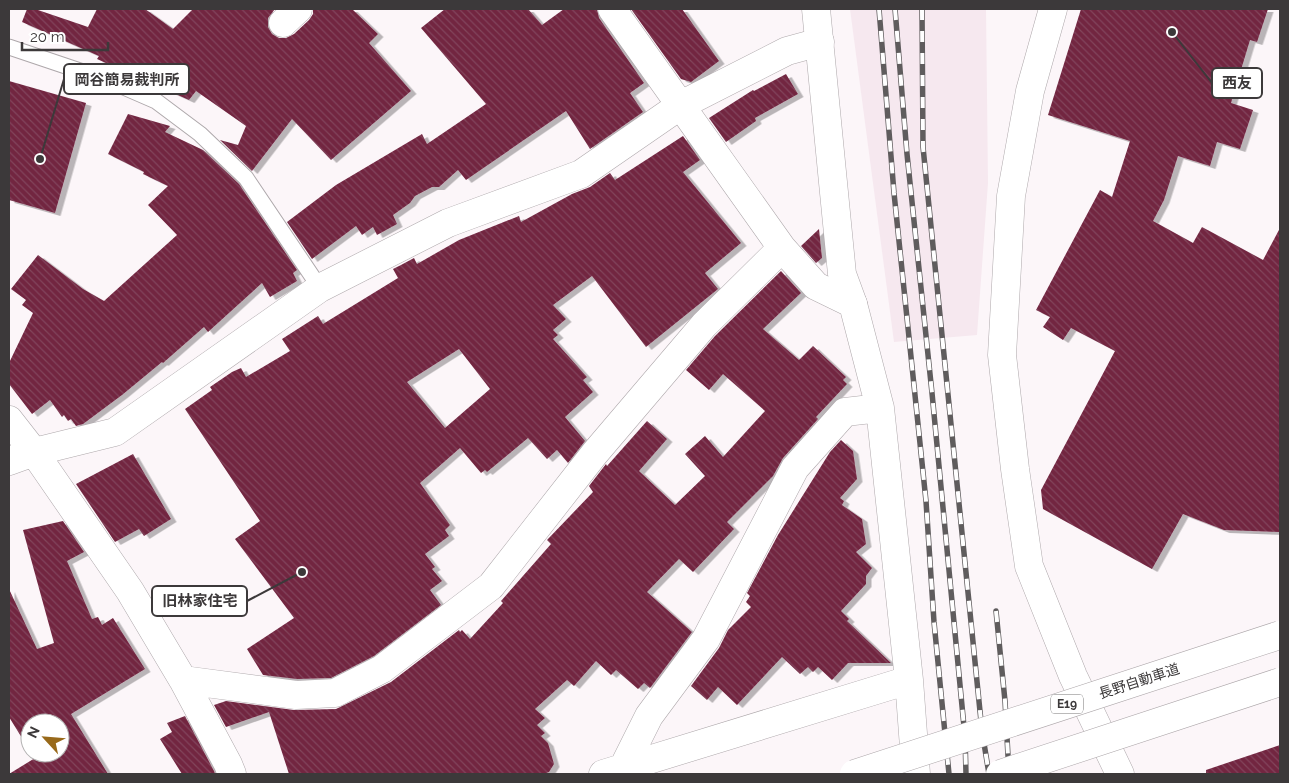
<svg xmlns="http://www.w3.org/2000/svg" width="1289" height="783" font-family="Raleway,'Noto Sans JP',sans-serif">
<defs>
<pattern id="building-back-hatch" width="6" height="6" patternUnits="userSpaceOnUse" patternTransform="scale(1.25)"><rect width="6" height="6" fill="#722541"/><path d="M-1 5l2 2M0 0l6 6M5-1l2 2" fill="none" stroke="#82455b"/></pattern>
<filter id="shadow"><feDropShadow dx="5.5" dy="3" stdDeviation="0" flood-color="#0004"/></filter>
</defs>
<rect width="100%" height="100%" fill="#fcf6f9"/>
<path fill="#f6e8ef" d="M 850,9 L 986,9 L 988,183 L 977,335 L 894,342 Z"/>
<path fill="url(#building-back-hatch)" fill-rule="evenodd" filter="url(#shadow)" d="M 27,9 L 35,9 L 88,27 L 97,9 L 145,9 L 173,29 L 193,9 L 275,9 L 268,18 L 268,27 L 272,34 L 279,38 L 286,38 L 294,34 L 309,20 L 313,14 L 313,9 L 352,9 L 378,34 L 369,43 L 411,91 L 331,160 L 292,119 L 252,171 L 220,140 L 238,145 L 246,126 L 196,91 L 189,100 L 97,59 L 99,56 L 22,22 Z
M 445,9 L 528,9 L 542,25 L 564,9 L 597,9 L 599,18 L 644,83 L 630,93 L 643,112 L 590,149 L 566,111 L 466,180 L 458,170 L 439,187 L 432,187 L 415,196 L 410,203 L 393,215 L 397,224 L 377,235 L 373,227 L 362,235 L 356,226 L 312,259 L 287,222 L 336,185 L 422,134 L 427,144 L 486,104 L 421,28 Z
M 631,9 L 682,9 L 719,61 L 691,82 L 681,79 Z
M 1081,9 L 1268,9 L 1257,42 L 1250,40 L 1231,103 L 1253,110 L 1240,149 L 1217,142 L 1210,166 L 1178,156 L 1164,200 L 1153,221 L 1193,243 L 1202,227 L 1263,260 L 1280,228 L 1280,532 L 1224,530 L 1183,514 L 1152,569 L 1043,509 L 1041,490 L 1115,351 L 1071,328 L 1063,340 L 1043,327 L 1050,317 L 1036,310 L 1100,190 L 1112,197 L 1130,141 L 1048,115 Z
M 786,74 L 798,94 L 755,118 L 756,121 L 726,142 L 709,118 L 753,90 L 754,91 Z
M 9,81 L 86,103 L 55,213 L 9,200 Z
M 128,114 L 170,126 L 165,132 L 203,150 L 239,184 L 297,270 L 293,273 L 297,281 L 270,297 L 262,283 L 208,332 L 204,327 L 163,363 L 162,362 L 122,395 L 83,424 L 76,426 L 71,419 L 68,421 L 64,415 L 62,417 L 50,400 L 32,414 L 9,384 L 9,363 L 33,313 L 22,305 L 26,300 L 11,289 L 38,255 L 83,289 L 104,301 L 177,235 L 148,205 L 168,186 L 143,174 L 144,172 L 108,154 Z
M 683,136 L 700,160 L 683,172 L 741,243 L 705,273 L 718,289 L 646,347 L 592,276 L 553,305 L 566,319 L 553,330 L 558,335 L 553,339 L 587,377 L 583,380 L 593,392 L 565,417 L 585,441 L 568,463 L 557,450 L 547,459 L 528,438 L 487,472 L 485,470 L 481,473 L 460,448 L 420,483 L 450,525 L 445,530 L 449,536 L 425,554 L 435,567 L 432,569 L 442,581 L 430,590 L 441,605 L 374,656 L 331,678 L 297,679 L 263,675 L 247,649 L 294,618 L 235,539 L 260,521 L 185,409 L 212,390 L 210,387 L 232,372 L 241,368 L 246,377 L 290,351 L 282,339 L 318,316 L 323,324 L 398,278 L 393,269 L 401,265 L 414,258 L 417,264 L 459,240 L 519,216 L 521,222 L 572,194 L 590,187 L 610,173 L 615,180 ZM 459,349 L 490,389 L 445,428 L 407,382 Z
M 819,229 L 822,258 L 816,263 L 801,246 Z
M 781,271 L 801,293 L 763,329 L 799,360 L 813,346 L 846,377 L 843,380 L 847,384 L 816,417 L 818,419 L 783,458 L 773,476 L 727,522 L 734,529 L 693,572 L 679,559 L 647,592 L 692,632 L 650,688 L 644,683 L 638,689 L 616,670 L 611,675 L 596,661 L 574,686 L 567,680 L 535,709 L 545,718 L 537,725 L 545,733 L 541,736 L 548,743 L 554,764 L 549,772 L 544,774 L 289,774 L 269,712 L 226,727 L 214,705 L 226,701 L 294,710 L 336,709 L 391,682 L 459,630 L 460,632 L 462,630 L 470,639 L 503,603 L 501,601 L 551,544 L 547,540 L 593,492 L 589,486 L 606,464 L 607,466 L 647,421 L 667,439 L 639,471 L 675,505 L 705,476 L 685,454 L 705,436 L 723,457 L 765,411 L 723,374 L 709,390 L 686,370 L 715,336 Z
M 841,440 L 853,451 L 857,479 L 840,498 L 844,501 L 842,505 L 862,519 L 866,544 L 856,552 L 872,568 L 866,576 L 866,584 L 841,611 L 849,619 L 847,621 L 891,663 L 848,663 L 832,680 L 818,667 L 813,672 L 808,667 L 800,674 L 782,657 L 737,705 L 718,687 L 707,700 L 691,686 L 719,648 L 728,630 L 751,607 L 746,602 L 750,596 L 747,593 L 778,535 L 830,452 Z
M 133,454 L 171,519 L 144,536 L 139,529 L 115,542 L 76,484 Z
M 63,521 L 84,552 L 67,561 L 92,619 L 98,617 L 102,625 L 113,618 L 145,669 L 71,714 L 108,774 L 9,774 L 35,758 L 31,753 L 60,753 L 60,723 L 30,723 L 30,751 L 9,717 L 9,589 L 37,649 L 54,643 L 23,530 Z
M 185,716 L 214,771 L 215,774 L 182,774 L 160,739 L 172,732 L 167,723 Z
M 1280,745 L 1280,774 L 1206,774 L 1206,770 Z"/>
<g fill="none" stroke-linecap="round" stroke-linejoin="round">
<defs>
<path id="service" d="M 9,47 L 110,81 L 156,101 L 200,134 L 246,178 L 320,288"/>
<path id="minor" d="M 612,9 L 782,248 L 816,286 L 853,304 L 880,408 L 909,680 L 916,774
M 283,23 L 298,9
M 9,420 L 34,452 L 130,591 L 183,680 L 228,764 L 232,774
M 9,461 L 34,452 L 115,432 L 320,288 L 448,223 L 581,174 L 681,105 L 787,51 L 820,42
M 183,680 L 296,695 L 335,693 L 382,669 L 491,586 L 595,453 L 704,325 L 782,248
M 623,768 L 649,716 L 706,639 L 795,468 L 845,412 L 880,408
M 603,774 L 909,680"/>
<path id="tertiary" d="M 816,9 L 842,274 L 853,304
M 1053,9 L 1030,91 L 1011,196 L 1002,355 L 1015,469 L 1029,566 L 1073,676 L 1120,774"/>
</defs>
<use href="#service" stroke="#aea8ab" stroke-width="17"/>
<use href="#minor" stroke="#aea8ab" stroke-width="29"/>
<use href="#tertiary" stroke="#aea8ab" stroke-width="29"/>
<use href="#service" stroke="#fff" stroke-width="15"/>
<use href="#minor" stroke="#fff" stroke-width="28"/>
<use href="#tertiary" stroke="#fff" stroke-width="28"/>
<defs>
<path id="rail" d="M 879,9 L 894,193 L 926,501 L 934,622 L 949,774
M 895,9 L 907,154 L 932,393 L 965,737 L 966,774
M 922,9 L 923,147 L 982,731 L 989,774
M 996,611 L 1005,701 L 1009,774"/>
</defs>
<use href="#rail" stroke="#5f5c5d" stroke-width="5.5"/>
<use href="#rail" stroke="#fff" stroke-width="4" stroke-dasharray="11" stroke-linecap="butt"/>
<defs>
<path id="motorway-bridge" d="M 854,774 L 1280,635
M 1000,774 L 1280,682"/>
</defs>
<use href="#motorway-bridge" stroke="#aea8ab" stroke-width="29" stroke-linecap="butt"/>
<use href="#motorway-bridge" stroke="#fff" stroke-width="28"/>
</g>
<g text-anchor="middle" stroke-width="5" stroke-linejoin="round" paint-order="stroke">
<rect fill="#fff" stroke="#767475" stroke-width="1" x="1051" y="694.5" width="32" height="19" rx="4"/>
<g font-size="12" font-weight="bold" fill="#3c393a">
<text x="1067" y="708">E19</text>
</g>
<g font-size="14" fill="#3c393a" stroke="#fff">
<text transform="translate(1139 681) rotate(-18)" y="5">長野自動車道</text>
</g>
</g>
<path fill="none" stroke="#3c393a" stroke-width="2" d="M40 159L64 79M1172 32L1212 83M302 572L247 601"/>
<g fill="#3c393a" stroke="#fff" stroke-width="2">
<circle cx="40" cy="159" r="5"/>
<circle cx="1172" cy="32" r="5"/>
<circle cx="302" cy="572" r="5"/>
</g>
<g fill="#fff" stroke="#3c393a" stroke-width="2">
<rect x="64" y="64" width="125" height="30" rx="5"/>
<rect x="1212" y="68" width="50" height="30" rx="5"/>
<rect x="152" y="586" width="95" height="30" rx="5"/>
</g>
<g font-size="15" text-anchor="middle" font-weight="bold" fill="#3c393a">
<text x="127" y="85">岡谷簡易裁判所</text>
<text x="1237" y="88">西友</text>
<text x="200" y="606">旧林家住宅</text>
</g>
<rect width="1289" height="783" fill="none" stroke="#3c393a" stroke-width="20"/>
<g transform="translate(45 738) rotate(296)"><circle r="24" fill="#ffffff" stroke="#b1b0b0"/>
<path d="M0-4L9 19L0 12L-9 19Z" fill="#98691a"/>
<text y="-8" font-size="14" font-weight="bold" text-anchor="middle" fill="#3c393a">N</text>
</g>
<path d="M22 42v8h86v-8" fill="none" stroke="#3c393a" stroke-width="2.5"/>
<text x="30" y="42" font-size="15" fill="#3c393a" stroke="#ffffff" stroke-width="4" paint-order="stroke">20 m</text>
</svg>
